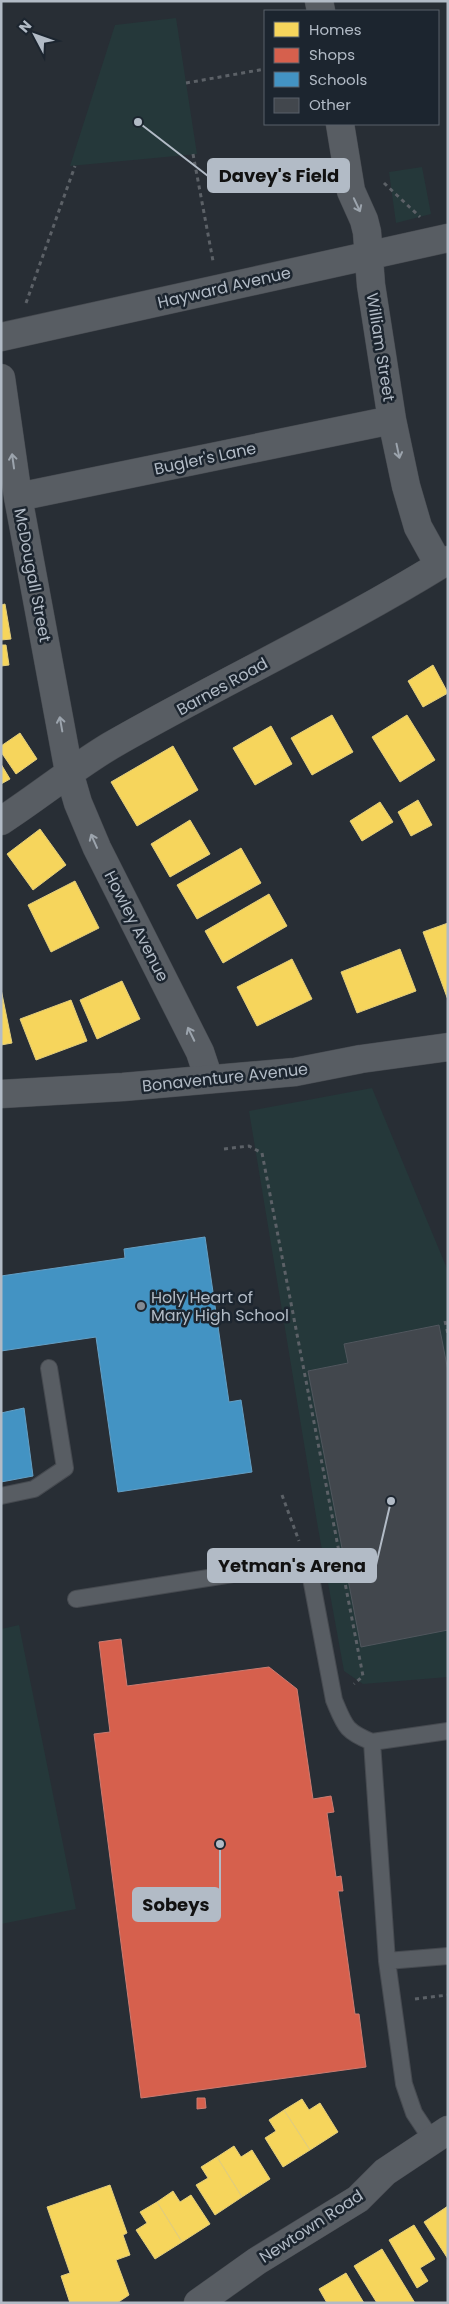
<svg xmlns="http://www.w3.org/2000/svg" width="449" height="2304" font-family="Poppins,sans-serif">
<rect width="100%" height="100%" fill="#282e35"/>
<path fill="#25383a" d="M 176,18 L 197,154 L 70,166 L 115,25 Z
M 422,167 L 431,214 L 396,223 L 389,172 Z
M 372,1088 L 448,1271 L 448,1677 L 363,1684 L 344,1671 L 318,1528 L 249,1111 Z
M 19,1625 L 76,1909 L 1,1924 L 1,1629 Z"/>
<path fill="#f6d55c" stroke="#e2cd7c" d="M 5,604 L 11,639 L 1,640 L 1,605 Z
M 1,645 L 6,645 L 9,665 L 1,666 Z
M 433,665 L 448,693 L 423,707 L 408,681 Z
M 332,715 L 353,752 L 312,775 L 291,738 Z
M 407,715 L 435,760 L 400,782 L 372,737 Z
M 271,726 L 292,764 L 255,785 L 233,748 Z
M 20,733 L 37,759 L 16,774 L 1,752 L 1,746 Z
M 173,746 L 198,790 L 137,826 L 111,782 Z
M 1,764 L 10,779 L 1,784 Z
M 418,800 L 432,825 L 411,836 L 398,812 Z
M 380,802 L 393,822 L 362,841 L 350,821 Z
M 190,820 L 210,854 L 170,877 L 151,844 Z
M 40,829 L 66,865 L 33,890 L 7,854 Z
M 241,848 L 261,883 L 197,919 L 177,885 Z
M 75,881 L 99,928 L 51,952 L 28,905 Z
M 269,894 L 287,926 L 223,963 L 205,931 Z
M 448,923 L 448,1000 L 423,932 Z
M 400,949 L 416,991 L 357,1013 L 341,972 Z
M 292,959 L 312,999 L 257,1026 L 237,987 Z
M 122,981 L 140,1019 L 97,1039 L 80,1000 Z
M 1,989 L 12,1043 L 1,1045 Z
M 71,1000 L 87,1041 L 36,1060 L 20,1019 Z
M 302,2099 L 309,2110 L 320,2103 L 338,2132 L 310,2150 L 284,2110 Z
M 284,2110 L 310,2150 L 283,2167 L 265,2138 L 276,2131 L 269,2120 Z
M 234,2146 L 241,2157 L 252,2150 L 270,2179 L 242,2197 L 217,2157 Z
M 217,2157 L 242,2197 L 215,2215 L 196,2185 L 208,2178 L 201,2167 Z
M 110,2185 L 127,2233 L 123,2235 L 130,2255 L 116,2260 L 129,2295 L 117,2303 L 70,2303 L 61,2276 L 70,2273 L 47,2207 Z
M 173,2191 L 180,2202 L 191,2195 L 210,2224 L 182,2242 L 157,2202 Z
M 157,2202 L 182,2242 L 155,2259 L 136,2230 L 147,2223 L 140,2212 Z
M 448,2206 L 448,2259 L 424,2222 Z
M 414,2225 L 435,2259 L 420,2268 L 428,2281 L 417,2288 L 389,2240 Z
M 382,2249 L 415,2303 L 377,2303 L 354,2266 Z
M 346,2273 L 364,2303 L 327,2303 L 319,2289 Z"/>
<path fill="#d6604d" stroke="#cb7b71" d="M 121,1639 L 127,1686 L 269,1667 L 297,1689 L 313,1799 L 331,1796 L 334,1812 L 327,1813 L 336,1877 L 341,1876 L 343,1891 L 338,1891 L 355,2014 L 359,2014 L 366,2067 L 141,2098 L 94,1734 L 110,1732 L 99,1642 Z
M 197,2098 L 205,2098 L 206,2108 L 197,2109 Z"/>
<path fill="#4393c3" stroke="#649fc4" d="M 205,1237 L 229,1402 L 241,1400 L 252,1472 L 118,1492 L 96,1337 L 1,1351 L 1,1276 L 125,1258 L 124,1249 Z
M 24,1408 L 33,1476 L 1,1482 L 1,1413 Z"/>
<path fill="#42474d" stroke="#50565d" d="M 439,1325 L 448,1371 L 448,1630 L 361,1647 L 308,1371 L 348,1363 L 344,1344 Z"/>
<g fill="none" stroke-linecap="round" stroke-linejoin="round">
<defs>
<path id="service" d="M 1,1496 L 34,1489 L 65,1468 L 49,1368
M 76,1599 L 308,1562 L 334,1700 C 345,1726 345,1731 372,1742
M 387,1961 L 448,1956
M 432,2140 L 414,2113 L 404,2084 L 387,1961 L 372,1742 L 448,1731"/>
<path id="minor" d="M 319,1 L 321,11
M 340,124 L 351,191 L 364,220 L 367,232 L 371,285 L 392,420 L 406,486 L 418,527 L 439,565
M 1,337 L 448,238
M 1,378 L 18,497 L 69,772 L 78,803 L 97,848 L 200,1052 L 209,1079
M 18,497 L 392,420
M 1,821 C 38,797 72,769 110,746 C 221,682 339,628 448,560"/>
<path id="tertiary" d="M 1,1094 L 123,1087 L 295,1072 L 361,1059 L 448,1047
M 198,2303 L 257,2261 L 358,2199 L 385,2172 L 448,2130"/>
</defs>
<use href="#service" stroke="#464a50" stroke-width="18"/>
<use href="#minor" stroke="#464a50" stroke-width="29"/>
<use href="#tertiary" stroke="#464a50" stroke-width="29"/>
<path stroke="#5c6167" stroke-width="3" stroke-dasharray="4 4" stroke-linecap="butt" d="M 186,83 L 265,69
M 193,154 L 213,261
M 384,183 L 420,217
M 26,303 L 75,166
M 224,1149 L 249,1146 L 262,1153 L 363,1676 L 354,1684
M 445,1321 L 448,1334
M 282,1495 L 299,1541
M 415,1999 L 448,1995"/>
<use href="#service" stroke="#585d63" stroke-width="16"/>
<use href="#minor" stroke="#585d63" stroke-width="28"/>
<use href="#tertiary" stroke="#585d63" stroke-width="28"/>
</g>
<defs><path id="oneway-shaft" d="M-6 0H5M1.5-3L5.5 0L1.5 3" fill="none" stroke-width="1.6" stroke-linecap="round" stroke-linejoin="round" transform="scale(1.25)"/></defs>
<g stroke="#9ca4ad">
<use href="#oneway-shaft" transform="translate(357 205) rotate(65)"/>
<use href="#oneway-shaft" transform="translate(398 451) rotate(78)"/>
<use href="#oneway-shaft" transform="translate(13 461) rotate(-98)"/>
<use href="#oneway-shaft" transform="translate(61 724) rotate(-100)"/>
<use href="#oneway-shaft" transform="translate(94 841) rotate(-114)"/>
<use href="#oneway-shaft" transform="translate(191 1034) rotate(-116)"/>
</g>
<circle fill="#828a93" stroke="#1c252f" stroke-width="2" cx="141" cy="1306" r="5"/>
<g text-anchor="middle" stroke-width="5" stroke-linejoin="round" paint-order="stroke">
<g font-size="16" fill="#b2bbc6" stroke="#1c252f">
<text transform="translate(224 287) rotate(-13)" y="6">Hayward Avenue</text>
<text transform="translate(381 347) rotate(81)" y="6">William Street</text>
<text transform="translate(205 458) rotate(-12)" y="6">Bugler's Lane</text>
<text transform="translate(33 575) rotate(79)" y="6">McDougall Street</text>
<text transform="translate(222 686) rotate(-29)" y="6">Barnes Road</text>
<text transform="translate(137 926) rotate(63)" y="6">Howley Avenue</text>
<text transform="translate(225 1077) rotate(-6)" y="6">Bonaventure Avenue</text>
<text transform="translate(311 2226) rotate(-33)" y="6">Newtown Road</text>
</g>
<g font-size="16" fill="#b2bbc6" stroke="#1c252f" text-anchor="start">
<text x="151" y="1303">Holy Heart of<tspan x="151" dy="18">Mary High School</tspan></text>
</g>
</g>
<path fill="none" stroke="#b2bbc6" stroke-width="2" d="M138 122L208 176M391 1501L376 1565M220 1844L220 1904"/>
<g fill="#b2bbc6" stroke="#1c252f" stroke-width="2">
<circle cx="138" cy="122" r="5"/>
<circle cx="391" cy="1501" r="5"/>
<circle cx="220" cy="1844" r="5"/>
</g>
<g fill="#b2bbc6" stroke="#b2bbc6" stroke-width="2">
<rect x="208" y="159" width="141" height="33" rx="5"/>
<rect x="208" y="1549" width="168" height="33" rx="5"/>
<rect x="133" y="1888" width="87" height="33" rx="5"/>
</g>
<g font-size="18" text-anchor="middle" font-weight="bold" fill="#111">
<text x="279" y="182">Davey's Field</text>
<text x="292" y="1572">Yetman's Arena</text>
<text x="176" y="1911">Sobeys</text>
</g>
<rect width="449" height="2304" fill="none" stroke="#b2bbc6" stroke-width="5"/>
<rect x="264" y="10" width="175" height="115" fill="#1c252f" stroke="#58616b"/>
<rect x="274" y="22" width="25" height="15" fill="#f6d55c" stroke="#58616b"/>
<text x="309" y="35" font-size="15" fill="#b2bbc6">Homes</text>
<rect x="274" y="48" width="25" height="15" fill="#d6604d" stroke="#58616b"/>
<text x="309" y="60" font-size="15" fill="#b2bbc6">Shops</text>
<rect x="274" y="72" width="25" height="15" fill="#4393c3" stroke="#58616b"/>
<text x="309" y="85" font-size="15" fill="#b2bbc6">Schools</text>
<rect x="274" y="98" width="25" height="15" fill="#42474d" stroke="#58616b"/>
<text x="309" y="110" font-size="15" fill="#b2bbc6">Other</text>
<g transform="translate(35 35) rotate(311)" stroke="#1c252f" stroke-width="4" paint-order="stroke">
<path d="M0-4L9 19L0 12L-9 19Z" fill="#b2bbc6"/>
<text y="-8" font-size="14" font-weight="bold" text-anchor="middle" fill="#b2bbc6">N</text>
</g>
</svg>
